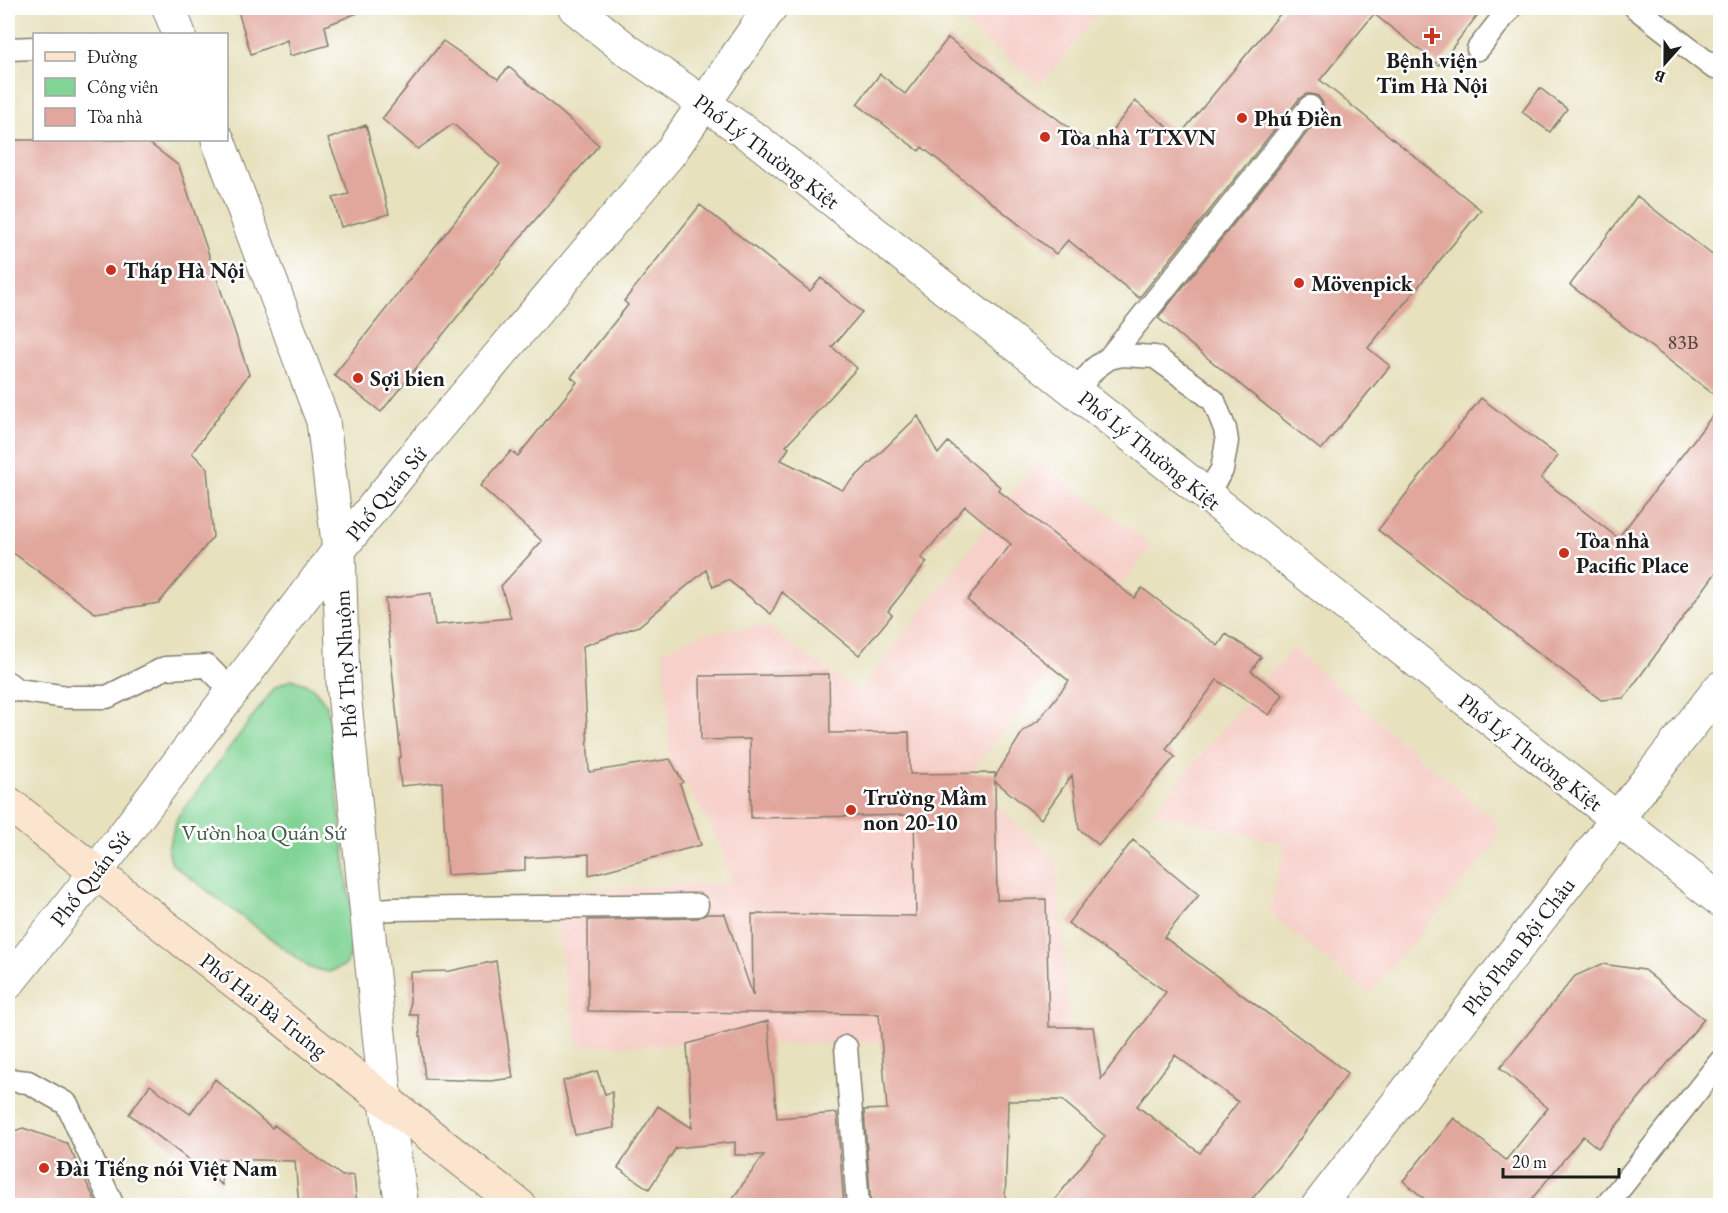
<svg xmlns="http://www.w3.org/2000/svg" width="1728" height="1213" font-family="'EB Garamond',serif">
<rect width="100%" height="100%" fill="#fff"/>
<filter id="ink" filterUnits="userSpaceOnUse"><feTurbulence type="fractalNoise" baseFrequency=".0167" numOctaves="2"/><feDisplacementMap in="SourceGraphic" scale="12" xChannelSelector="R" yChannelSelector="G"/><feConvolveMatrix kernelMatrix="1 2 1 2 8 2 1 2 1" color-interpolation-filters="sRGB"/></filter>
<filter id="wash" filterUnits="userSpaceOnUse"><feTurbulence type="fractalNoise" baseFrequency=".008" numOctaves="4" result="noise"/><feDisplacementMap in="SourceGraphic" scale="24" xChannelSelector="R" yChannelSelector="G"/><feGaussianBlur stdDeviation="1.35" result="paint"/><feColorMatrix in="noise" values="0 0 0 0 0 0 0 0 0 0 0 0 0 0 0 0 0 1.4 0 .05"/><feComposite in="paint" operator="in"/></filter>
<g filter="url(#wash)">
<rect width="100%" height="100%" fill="#e7e1be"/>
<path fill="#f7d0ca" d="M 946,8 L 1103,8 L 1040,85 Z
M 1038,460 L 1152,546 L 967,777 L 1056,860 L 1071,1040 L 578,1046 L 549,891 L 731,883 L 718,838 L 668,755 L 668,717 L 663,651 L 683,641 L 705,633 L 766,626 L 859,692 Z
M 1293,648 L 1500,826 L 1494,846 L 1369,994 L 1269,913 L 1286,844 L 1152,812 Z"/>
<path fill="#81d495" stroke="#4e7858" stroke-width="1.5" d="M 292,679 L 312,687 L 327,705 L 355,945 L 346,965 L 329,972 L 310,968 L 172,864 L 168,849 L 177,818 L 275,687 Z"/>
<g id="blocks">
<path fill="#e1a79d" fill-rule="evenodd" d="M 237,8 L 365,8 L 365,10 L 325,26 L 329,45 L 290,56 L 287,40 L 251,54 Z
M 1285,8 L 1483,8 L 1439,65 L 1374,14 L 1320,80 L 1481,210 L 1368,348 L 1390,366 L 1321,450 L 1158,318 L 1321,115 L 1323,110 L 1323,103 L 1318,96 L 1311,94 L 1306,94 L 1299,99 L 1139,298 L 1068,240 L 1056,254 L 922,147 L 919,151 L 857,104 L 880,74 L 905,94 L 948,38 L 1098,149 L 1135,101 L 1179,136 Z
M 443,41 L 498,79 L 509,67 L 599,145 L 529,227 L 381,412 L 334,375 L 500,164 L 453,124 L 418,149 L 382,119 Z
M 1540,88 L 1567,109 L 1550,132 L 1522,112 Z
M 366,125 L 389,214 L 341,227 L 333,198 L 349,194 L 328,139 Z
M 8,140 L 145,140 L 179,166 L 249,374 L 192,453 L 207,468 L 213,537 L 159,603 L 95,613 L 8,549 Z
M 1637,196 L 1720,261 L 1720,399 L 1570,285 Z
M 700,205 L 810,291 L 821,278 L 862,312 L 832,347 L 857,368 L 786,446 L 789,448 L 781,460 L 842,490 L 918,416 L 938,454 L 948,442 L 1000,487 L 998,490 L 1134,598 L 1142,588 L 1218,646 L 1226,634 L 1261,657 L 1251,671 L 1283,695 L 1269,715 L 1217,680 L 1166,749 L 1175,757 L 1099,845 L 1079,829 L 1072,775 L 1041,819 L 995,781 L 997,900 L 1046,899 L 1049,1027 L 1093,1027 L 1101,1079 L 1166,992 L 1068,923 L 1133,840 L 1199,895 L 1164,937 L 1348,1073 L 1280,1166 L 1246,1206 L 1050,1206 L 1105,1136 L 1062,1100 L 1008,1101 L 1005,1206 L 871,1206 L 864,1110 L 887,1109 L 879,1014 L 588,1011 L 588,920 L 697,918 L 707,914 L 725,914 L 753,996 L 752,914 L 916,916 L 914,815 L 751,818 L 750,739 L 701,740 L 700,676 L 829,674 L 830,733 L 909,732 L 910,774 L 995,773 L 995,777 L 1023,731 L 1038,721 L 1069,681 L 967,600 L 1011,544 L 965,506 L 921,558 L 927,562 L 888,611 L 892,615 L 859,655 L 782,592 L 771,614 L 728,580 L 713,587 L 706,570 L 639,626 L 583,646 L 589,772 L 670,759 L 683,782 L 680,784 L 701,845 L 589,875 L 589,854 L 525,858 L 525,870 L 447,875 L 442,782 L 401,786 L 398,758 L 401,757 L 385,599 L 431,593 L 435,625 L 511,618 L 501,586 L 542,541 L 480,486 L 511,451 L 518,456 L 577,382 L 571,377 L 628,305 L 624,301 ZM 1175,1055 L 1238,1102 L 1200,1153 L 1137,1106 Z
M 1481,398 L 1558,456 L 1541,478 L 1618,538 L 1720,406 L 1720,567 L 1624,698 L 1601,700 L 1378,530 Z
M 496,961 L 513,1078 L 490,1081 L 425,1079 L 418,1015 L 410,1015 L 410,972 L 450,971 Z
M 1602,964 L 1644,970 L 1704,1019 L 1598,1148 L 1583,1136 L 1526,1206 L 1433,1206 L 1403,1181 L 1454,1118 L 1506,1160 L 1548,1108 L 1500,1068 L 1575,976 Z
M 768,1021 L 777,1118 L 837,1113 L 844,1206 L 727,1206 L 764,1155 L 735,1155 L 735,1142 L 676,1148 L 649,1189 L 618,1168 L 658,1106 L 692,1128 L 687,1044 Z
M 597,1071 L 605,1094 L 612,1092 L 614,1128 L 575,1135 L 563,1081 Z
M 215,1079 L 272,1128 L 274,1125 L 342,1176 L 354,1175 L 357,1206 L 299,1206 L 295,1161 L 219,1159 L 222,1185 L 129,1114 L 150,1085 L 190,1114 Z
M 23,1128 L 67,1143 L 98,1206 L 8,1206 L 8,1133 Z"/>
</g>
</g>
<g filter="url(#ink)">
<use href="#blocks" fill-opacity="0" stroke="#827e6d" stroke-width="1.5"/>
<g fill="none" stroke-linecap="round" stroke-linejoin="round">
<defs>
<path id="service" d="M 1636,8 L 1713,67
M 8,49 L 34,48
M 1478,49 L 1510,8
M 1109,358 L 1310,107
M 1076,391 L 1095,368 L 1109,358 L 1122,355 L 1155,357 L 1197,387 L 1214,401 L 1225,429 L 1227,441 L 1222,470 L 1206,494
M 8,683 L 17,690 L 67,697 L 107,697 L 165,668 L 207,666 L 233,692
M 366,911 L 392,909 L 697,905
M 846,1047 L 858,1206
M 8,1080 L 28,1082 L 67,1104 L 113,1206
M 1606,1206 L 1720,1062"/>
<path id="minor" d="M 169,8 L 179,34
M 218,140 L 323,421 L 339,550 L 343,683 L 386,1102 L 402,1206"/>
<path id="tertiary" d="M 575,8 L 627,50 L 758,141 L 1720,900
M 8,983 L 96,872 L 339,550 L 421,448 L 670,153 L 770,8
M 1318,1206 L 1617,819 L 1720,688"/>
<path id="secondary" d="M 8,803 L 520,1206"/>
</defs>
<use href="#service" stroke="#827e6d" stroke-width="25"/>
<use href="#minor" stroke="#827e6d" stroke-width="35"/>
<use href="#tertiary" stroke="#827e6d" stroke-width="35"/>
<use href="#secondary" stroke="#827e6d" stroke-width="35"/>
<use href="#service" stroke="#fff" stroke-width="22"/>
<use href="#minor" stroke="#fff" stroke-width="33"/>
<use href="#tertiary" stroke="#fff" stroke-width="33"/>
<use href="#secondary" stroke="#fce5cf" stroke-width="33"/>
</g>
</g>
<g fill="#c8321e" stroke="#fff" stroke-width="2">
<path d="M1429 27h6v6h6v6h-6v6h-6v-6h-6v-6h6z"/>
<circle cx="1242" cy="118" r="6"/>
<circle cx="1045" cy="137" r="6"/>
<circle cx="111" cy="270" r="6"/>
<circle cx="1299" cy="283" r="6"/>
<circle cx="358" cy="378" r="6"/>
<circle cx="1564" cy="553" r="6"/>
<circle cx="851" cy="810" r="6"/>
<circle cx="44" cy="1168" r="6"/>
</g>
<g text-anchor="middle" stroke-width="5" stroke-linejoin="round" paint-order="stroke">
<g font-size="20" fill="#4d3f3c">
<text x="1683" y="349">83B</text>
</g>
<g font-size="22" font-weight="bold" fill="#1c1c1c" stroke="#fff" text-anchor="start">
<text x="1432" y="68" text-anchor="middle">Bệnh viện<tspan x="1432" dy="25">Tim Hà Nội</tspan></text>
<text x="1254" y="126">Phú Điền</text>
<text x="1057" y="145">Tòa nhà TTXVN</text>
<text x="123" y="278">Tháp Hà Nội</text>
<text x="1311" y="291">Mövenpick</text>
<text x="370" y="386">Sợi bien</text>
<text x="1576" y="548">Tòa nhà<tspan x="1576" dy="25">Pacific Place</tspan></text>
<text x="863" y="805">Trường Mầm<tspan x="863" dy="25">non 20-10</tspan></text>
<text x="56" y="1176">Đài Tiếng nói Việt Nam</text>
</g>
<g font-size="22" fill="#1c1c1c" stroke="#fff">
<text transform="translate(767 151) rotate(37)" y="8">Phố Lý Thường Kiệt</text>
<text transform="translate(1150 450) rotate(39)" y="8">Phố Lý Thường Kiệt</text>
<text transform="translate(386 493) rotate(-51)" y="8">Phố Quán Sứ</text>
<text transform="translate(345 664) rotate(-93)" y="8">Phố Thợ Nhuộm</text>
<text transform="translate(1531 752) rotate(38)" y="8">Phố Lý Thường Kiệt</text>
<text transform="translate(90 878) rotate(-52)" y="8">Phố Quán Sứ</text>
<text transform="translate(1518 946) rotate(-52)" y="8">Phố Phan Bội Châu</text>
<text transform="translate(264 1005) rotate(38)" y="8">Phố Hai Bà Trưng</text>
</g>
<g font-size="22" fill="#3f5c46" stroke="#fff">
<text x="264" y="840">Vườn hoa Quán Sứ</text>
</g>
</g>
<rect width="1728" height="1213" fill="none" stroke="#fff" stroke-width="30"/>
<rect x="33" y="33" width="195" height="108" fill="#ffffff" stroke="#a4a4a4" stroke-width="1.5"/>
<rect x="45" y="52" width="30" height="9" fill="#fce5cf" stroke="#a4a4a4" stroke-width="1.5"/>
<text x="87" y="63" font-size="18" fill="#1c1c1c">Đường</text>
<rect x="45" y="78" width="30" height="18" fill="#81d495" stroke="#a4a4a4" stroke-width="1.5"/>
<text x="87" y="93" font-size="18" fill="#1c1c1c">Công viên</text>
<rect x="45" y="108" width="30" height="18" fill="#e1a79d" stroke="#a4a4a4" stroke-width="1.5"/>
<text x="87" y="123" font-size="18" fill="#1c1c1c">Tòa nhà</text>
<g transform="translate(1665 63) rotate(201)" stroke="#ffffff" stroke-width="4.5" paint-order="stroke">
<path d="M0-4.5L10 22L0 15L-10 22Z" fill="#1c1c1c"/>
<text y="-9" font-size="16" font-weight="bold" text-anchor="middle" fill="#1c1c1c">B</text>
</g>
<path d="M1503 1168v9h116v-9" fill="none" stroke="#1c1c1c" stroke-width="3"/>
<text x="1512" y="1168" font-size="18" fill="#1c1c1c" stroke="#ffffff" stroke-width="4.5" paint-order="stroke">20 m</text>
</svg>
